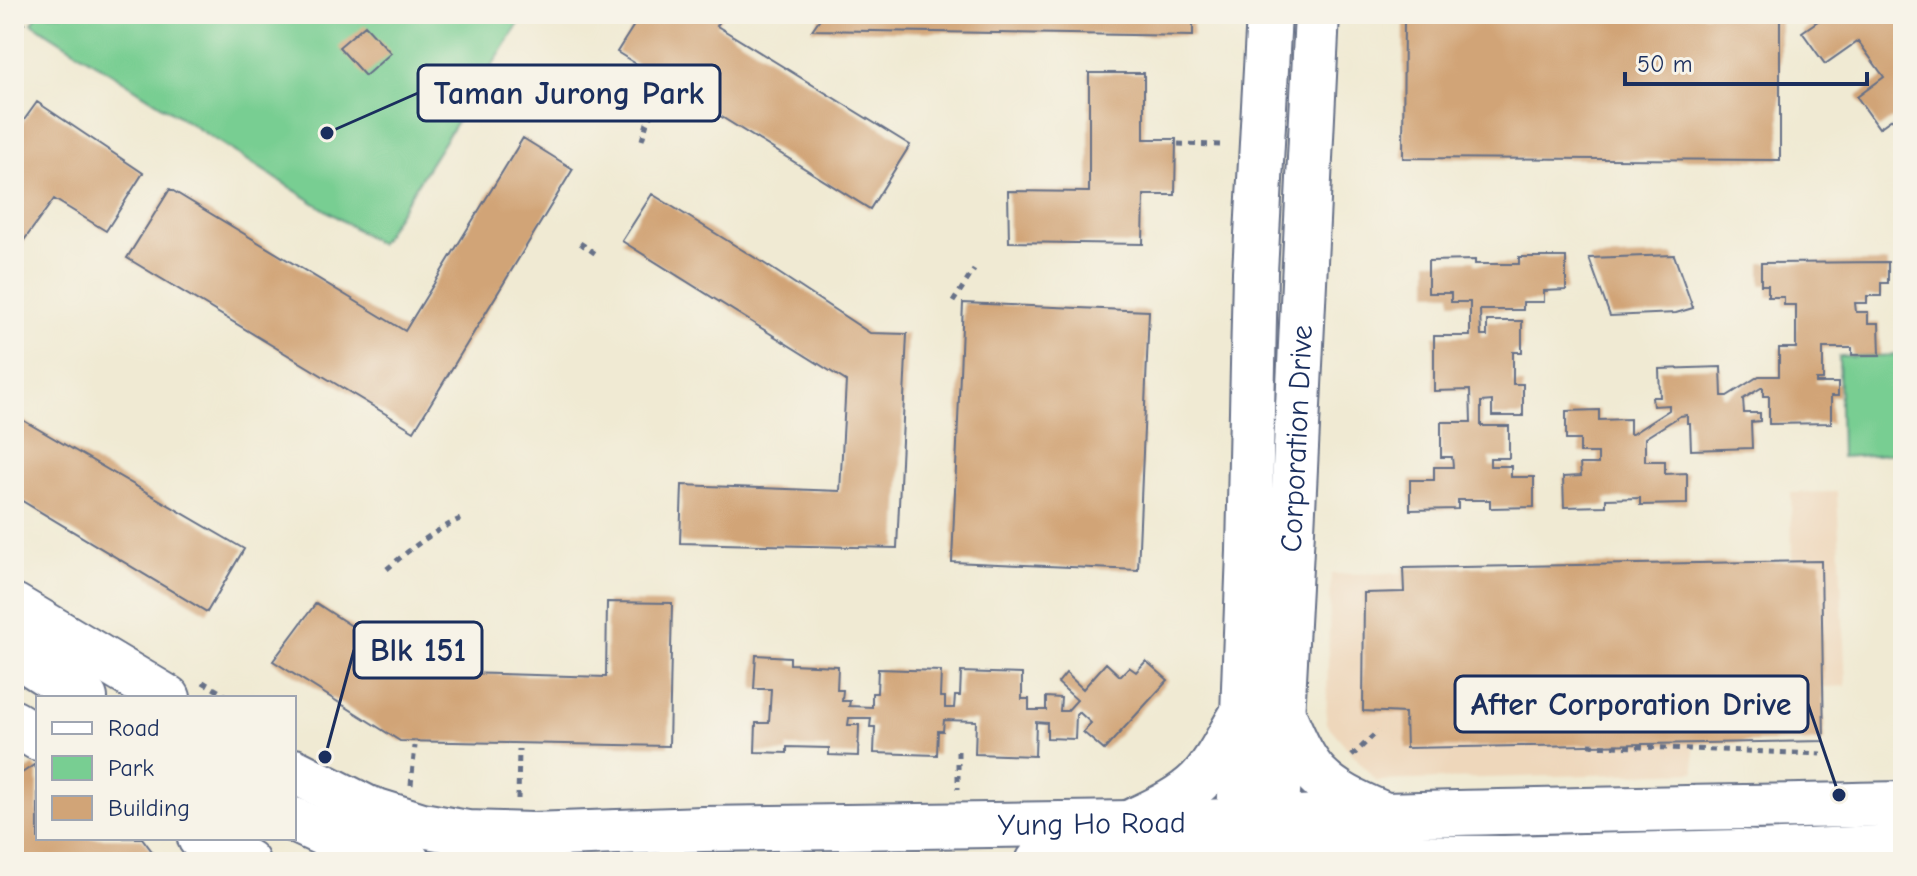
<svg xmlns="http://www.w3.org/2000/svg" width="1917" height="876" font-family="'Comic Neue',sans-serif">
<rect width="100%" height="100%" fill="#f7f3e8"/>
<filter id="ink" filterUnits="userSpaceOnUse"><feTurbulence type="fractalNoise" baseFrequency=".0125" numOctaves="2"/><feDisplacementMap in="SourceGraphic" scale="16" xChannelSelector="R" yChannelSelector="G"/><feConvolveMatrix kernelMatrix="1 2 1 2 8 2 1 2 1" color-interpolation-filters="sRGB"/></filter>
<filter id="wash" filterUnits="userSpaceOnUse"><feTurbulence type="fractalNoise" baseFrequency=".006" numOctaves="4" result="noise"/><feDisplacementMap in="SourceGraphic" scale="32" xChannelSelector="R" yChannelSelector="G"/><feGaussianBlur stdDeviation="1.8" result="paint"/><feColorMatrix in="noise" values="0 0 0 0 0 0 0 0 0 0 0 0 0 0 0 0 0 1.4 0 .05"/><feComposite in="paint" operator="in"/></filter>
<g filter="url(#wash)">
<rect width="100%" height="100%" fill="#f0ead3"/>
<path fill="#eed7bb" d="M 1837,492 L 1846,686 L 1794,689 L 1791,493 Z
M 1408,573 L 1692,719 L 1695,772 L 1376,781 L 1326,723 L 1331,574 Z"/>
<path fill="#78ce92" stroke="#4a7e78" stroke-width="2" d="M 38,14 L 525,14 L 379,244 L 32,23 Z
M 1903,355 L 1903,423 L 1900,424 L 1903,432 L 1903,453 L 1841,457 L 1839,357 Z"/>
<g id="blocks">
<path fill="#d1a477" d="M 641,14 L 724,14 L 717,26 L 910,145 L 870,209 L 617,52 Z
M 823,14 L 1193,14 L 1193,36 L 812,30 Z
M 1404,14 L 1780,14 L 1780,160 L 1403,158 Z
M 1828,14 L 1903,14 L 1903,111 L 1879,128 L 1857,97 L 1884,77 L 1858,41 L 1825,64 L 1802,32 Z
M 365,25 L 391,53 L 365,76 L 339,47 Z
M 1089,73 L 1144,73 L 1144,139 L 1176,139 L 1175,195 L 1144,195 L 1143,244 L 1009,242 L 1008,191 L 1089,192 Z
M 37,102 L 143,173 L 106,231 L 54,199 L 14,254 L 14,134 Z
M 523,138 L 573,169 L 414,431 L 127,258 L 170,189 L 405,331 Z
M 652,194 L 765,264 L 870,333 L 907,334 L 897,548 L 680,543 L 682,485 L 840,491 L 846,381 L 622,241 Z
M 1674,255 L 1693,308 L 1676,313 L 1610,316 L 1589,258 Z
M 1519,257 L 1566,257 L 1566,290 L 1544,291 L 1544,302 L 1523,302 L 1523,310 L 1480,310 L 1481,336 L 1487,336 L 1487,321 L 1522,321 L 1522,352 L 1513,352 L 1513,384 L 1523,384 L 1523,416 L 1492,416 L 1492,401 L 1481,402 L 1481,426 L 1509,426 L 1509,458 L 1490,458 L 1490,466 L 1511,466 L 1511,477 L 1534,477 L 1534,507 L 1490,508 L 1490,500 L 1458,500 L 1458,509 L 1410,510 L 1410,480 L 1434,480 L 1434,467 L 1453,467 L 1452,457 L 1441,457 L 1441,422 L 1471,422 L 1470,390 L 1434,391 L 1434,336 L 1470,336 L 1470,302 L 1451,302 L 1451,293 L 1428,293 L 1428,261 L 1475,260 L 1475,264 L 1519,264 Z
M 1888,262 L 1888,283 L 1881,283 L 1881,296 L 1867,296 L 1867,303 L 1855,303 L 1856,312 L 1868,312 L 1868,323 L 1879,323 L 1880,355 L 1852,355 L 1852,348 L 1823,348 L 1823,380 L 1816,380 L 1816,383 L 1838,383 L 1838,396 L 1831,396 L 1831,423 L 1769,424 L 1769,396 L 1763,396 L 1763,388 L 1761,388 L 1743,399 L 1744,413 L 1760,413 L 1760,421 L 1751,422 L 1752,448 L 1691,450 L 1690,423 L 1687,423 L 1687,415 L 1680,416 L 1645,438 L 1645,461 L 1665,461 L 1665,474 L 1687,473 L 1687,504 L 1640,505 L 1640,498 L 1606,499 L 1606,506 L 1564,507 L 1563,477 L 1581,476 L 1580,464 L 1598,464 L 1598,453 L 1580,453 L 1580,440 L 1566,440 L 1566,411 L 1599,410 L 1599,420 L 1630,419 L 1630,434 L 1632,434 L 1669,410 L 1669,405 L 1653,406 L 1652,397 L 1660,397 L 1659,369 L 1721,367 L 1722,396 L 1727,396 L 1759,376 L 1779,376 L 1779,348 L 1796,348 L 1796,305 L 1784,305 L 1784,297 L 1768,297 L 1768,285 L 1761,285 L 1761,263 Z
M 963,303 L 1149,311 L 1138,570 L 952,562 Z
M 14,415 L 244,549 L 207,612 L 14,496 Z
M 1821,561 L 1824,741 L 1406,748 L 1405,713 L 1363,711 L 1364,593 L 1404,592 L 1403,568 Z
M 607,602 L 672,603 L 669,746 L 400,741 L 273,661 L 316,603 L 423,672 L 606,677 Z
M 756,655 L 790,657 L 790,664 L 838,666 L 837,690 L 843,690 L 842,701 L 850,701 L 849,706 L 872,707 L 872,693 L 877,693 L 878,669 L 941,671 L 940,697 L 945,697 L 945,708 L 954,708 L 955,696 L 960,696 L 961,672 L 1022,674 L 1022,699 L 1029,699 L 1029,710 L 1046,710 L 1046,697 L 1061,698 L 1060,711 L 1067,711 L 1077,700 L 1058,683 L 1066,673 L 1083,689 L 1106,663 L 1120,676 L 1129,667 L 1136,672 L 1146,661 L 1168,680 L 1104,750 L 1083,732 L 1091,723 L 1079,712 L 1076,715 L 1075,739 L 1047,738 L 1047,723 L 1036,722 L 1035,756 L 975,754 L 976,721 L 944,720 L 943,731 L 938,731 L 937,755 L 874,753 L 875,727 L 870,727 L 871,718 L 849,718 L 848,725 L 859,725 L 858,756 L 829,755 L 829,748 L 787,747 L 787,753 L 755,752 L 756,723 L 769,723 L 771,689 L 754,689 Z
M 34,765 L 38,771 L 38,838 L 142,838 L 160,862 L 14,862 L 14,769 L 19,775 Z"/>
</g>
</g>
<g filter="url(#ink)">
<use href="#blocks" fill-opacity="0" stroke="#667087" stroke-width="2"/>
<g fill="none" stroke-linecap="round" stroke-linejoin="round">
<defs>
<g id="minor">
<path d="M 14,606 L 168,698"/>
<path d="M 14,653 L 85,698"/>
<path d="M 1283,714 C 1293,735 1301,758 1317,775 C 1335,794 1360,804 1383,814"/>
<path d="M 14,723 L 38,738"/>
<path id="s1" d="M 294,771 L 367,808 L 422,825 L 467,833 L 532,835 L 703,829 L 1205,822 C 1437,811 1670,809 1903,804"/>
<path d="M 294,820 L 350,846 L 408,862"/>
<path d="M 1133,821 C 1156,810 1181,799 1199,781 C 1217,763 1228,737 1241,716"/>
<path d="M 200,838 L 247,862"/>
<path id="s2" d="M 1275,848 L 1292,530 L 1317,14"/>
<path d="M 1238,851 L 1249,551 L 1255,272 L 1269,14"/>
<path d="M 1038,862 L 1275,857 L 1504,858 L 1740,852 L 1758,853 L 1903,847"/>
</g>
</defs>
<use href="#minor" stroke="#667087" stroke-width="48"/>
<path stroke="#667087" stroke-width="5" stroke-dasharray="6 6" stroke-linecap="butt" d="M 14,37 L 28,14
M 642,140 L 647,123 L 661,101
M 1178,144 L 1225,145
M 580,243 L 596,254
M 953,302 L 974,270
M 387,569 C 410,549 432,532 460,519
M 203,682 L 230,698
M 1589,745 L 1821,754
M 958,751 L 958,789
M 1352,756 L 1378,731
M 411,785 L 415,746
M 518,799 L 519,749"/>
<use href="#minor" stroke="#fff" stroke-width="44"/>
</g>
</g>
<g text-anchor="middle" stroke-width="7" stroke-linejoin="round" paint-order="stroke">
<g font-size="30" fill="#1b2f5e" stroke="#f7f3e8">
<text dy="10" stroke="none"><textPath href="#s2" startOffset="410">Corporation Drive</textPath></text>
<text dy="10" stroke="none"><textPath href="#s1" startOffset="810">Yung Ho Road</textPath></text>
</g>
</g>
<path fill="none" stroke="#1b2f5e" stroke-width="3" d="M327 133L418 93M325 757L354 650M1839 795L1808 704"/>
<g fill="#1b2f5e" stroke="#f7f3e8" stroke-width="3">
<circle cx="327" cy="133" r="8"/>
<circle cx="325" cy="757" r="8"/>
<circle cx="1839" cy="795" r="8"/>
</g>
<g fill="#f7f3e8" stroke="#1b2f5e" stroke-width="3">
<rect x="418" y="65" width="302" height="56" rx="8"/>
<rect x="354" y="622" width="128" height="56" rx="8"/>
<rect x="1455" y="676" width="353" height="56" rx="8"/>
</g>
<g font-size="32" text-anchor="middle" font-weight="bold" fill="#1b2f5e">
<text x="569" y="104">Taman Jurong Park</text>
<text x="418" y="661">Blk 151</text>
<text x="1631" y="715">After Corporation Drive</text>
</g>
<rect width="1917" height="876" fill="none" stroke="#f7f3e8" stroke-width="48"/>
<rect x="36" y="696" width="260" height="144" fill="#f7f3e8" stroke="#9fa5b1" stroke-width="2"/>
<rect x="52" y="722" width="40" height="12" fill="#ffffff" stroke="#9fa5b1" stroke-width="2"/>
<text x="108" y="736" font-size="24" fill="#1b2f5e">Road</text>
<rect x="52" y="756" width="40" height="24" fill="#78ce92" stroke="#9fa5b1" stroke-width="2"/>
<text x="108" y="776" font-size="24" fill="#1b2f5e">Park</text>
<rect x="52" y="796" width="40" height="24" fill="#d1a477" stroke="#9fa5b1" stroke-width="2"/>
<text x="108" y="816" font-size="24" fill="#1b2f5e">Building</text>
<path d="M1625 72v12h242v-12" fill="none" stroke="#1b2f5e" stroke-width="4"/>
<text x="1637" y="72" font-size="24" fill="#1b2f5e" stroke="#f7f3e8" stroke-width="6" paint-order="stroke">50 m</text>
</svg>
